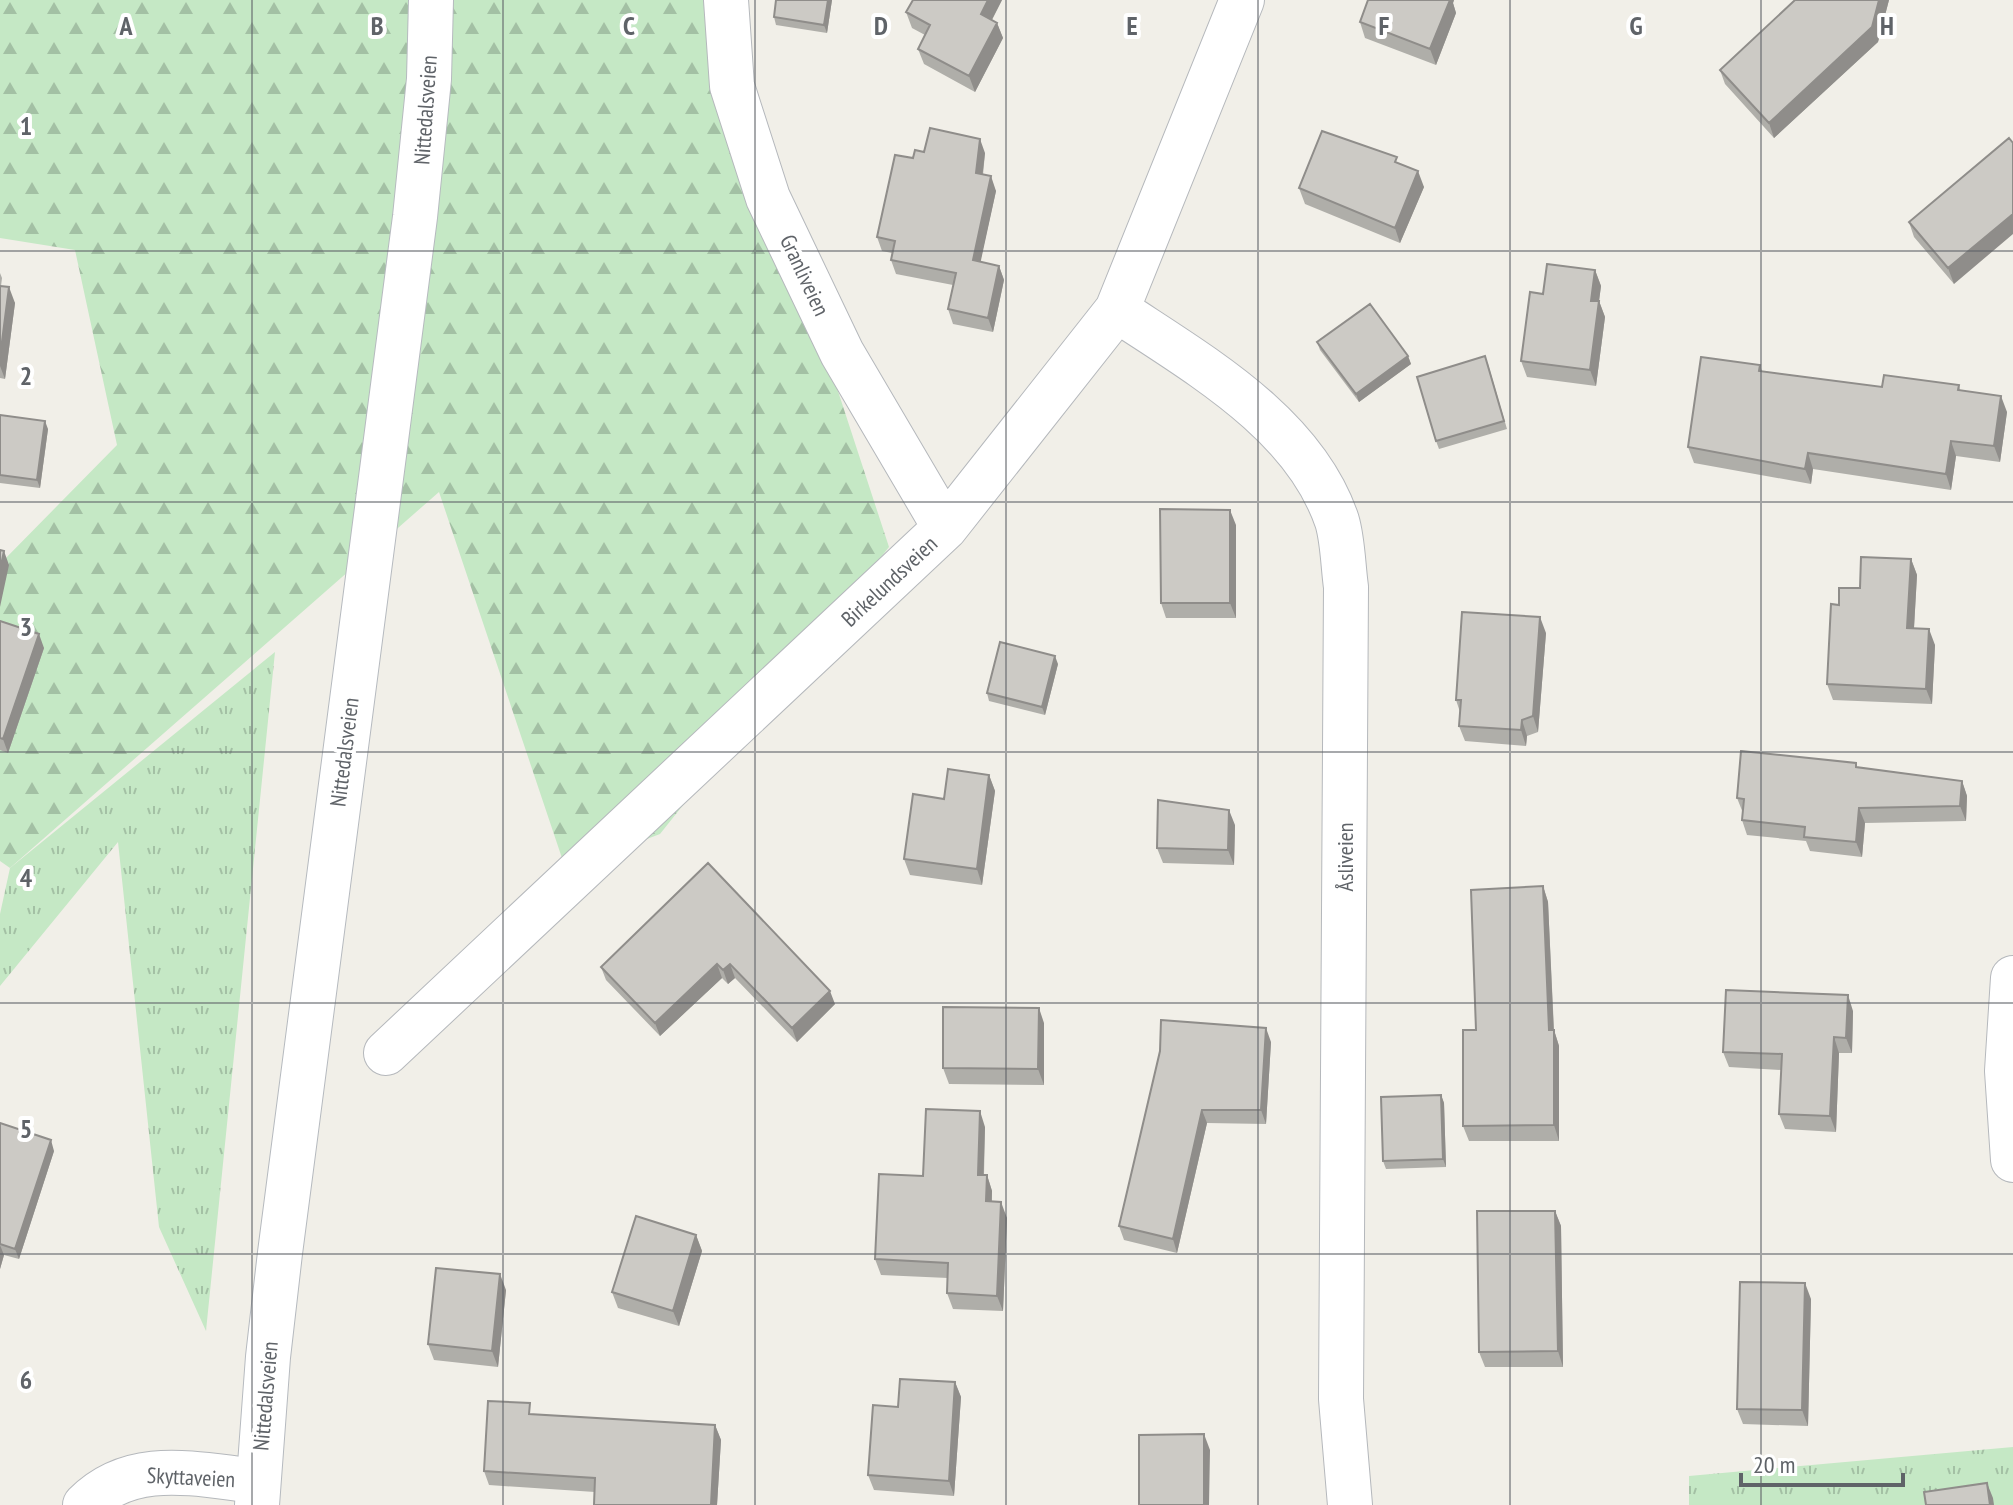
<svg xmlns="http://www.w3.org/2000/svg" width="2013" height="1505" font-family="'PT Sans Narrow',sans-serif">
<defs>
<pattern id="grass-tufts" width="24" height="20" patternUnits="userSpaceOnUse" patternTransform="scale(2)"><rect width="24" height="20" fill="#c5e8c5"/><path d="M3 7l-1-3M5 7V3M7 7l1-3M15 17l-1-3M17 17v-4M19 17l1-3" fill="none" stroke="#a3c0a4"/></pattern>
<pattern id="forest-firs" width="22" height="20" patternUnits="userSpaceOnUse" patternTransform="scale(2)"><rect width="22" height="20" fill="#c5e8c5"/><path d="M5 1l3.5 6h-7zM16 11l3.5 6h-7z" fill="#a3c0a4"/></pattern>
</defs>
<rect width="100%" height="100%" fill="#f1efe8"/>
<path fill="url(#grass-tufts)" d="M 275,652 L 206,1331 L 159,1227 L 118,842 L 0,986 L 0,914 L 10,868 Z
M 2013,1447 L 2013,1505 L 1689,1505 L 1689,1476 Z"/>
<path fill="url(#forest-firs)" d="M 0,0 L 710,0 L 889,547 L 660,834 L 566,870 L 439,492 L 10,868 L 0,861 L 0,564 L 117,445 L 75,250 L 0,238 Z"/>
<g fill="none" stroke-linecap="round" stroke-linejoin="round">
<defs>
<path id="minor" d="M 726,0 L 732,86 L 768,198 L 842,353 L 945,528
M 1117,310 C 1198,364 1304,423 1337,521 C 1343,541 1343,566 1346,587 L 1341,1399 L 1350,1505
M 2013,978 L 2007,1071 L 2013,1160
M 386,1053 L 945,528 L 1117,310 L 1242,0
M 85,1505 C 133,1457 197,1475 258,1481"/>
<path id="secondary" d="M 257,1505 L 268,1357 L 280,1253 L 415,217 L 429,79 L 431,0"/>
</defs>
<use href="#minor" stroke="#b5b8bc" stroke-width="46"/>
<use href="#secondary" stroke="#b6babf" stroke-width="46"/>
<use href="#minor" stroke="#fff" stroke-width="44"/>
<use href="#secondary" stroke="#fff" stroke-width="44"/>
</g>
<path fill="#afaea9" d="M 776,0 L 832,0 L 827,33 L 776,25 L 774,17 Z
M 1002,0 L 992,20 L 997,23 L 1003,38 L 975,92 L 924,64 L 918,49 L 925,35 L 912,28 L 906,12 Z
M 1368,0 L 1454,0 L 1453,3 L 1456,13 L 1436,65 L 1365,38 L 1360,22 Z
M 1795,0 L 1889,0 L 1878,42 L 1774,138 L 1725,84 L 1720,70 Z
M 2009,138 L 1954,284 L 1914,237 L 1909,222 Z
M 924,152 L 985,153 L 983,175 L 996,191 L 980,262 L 999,266 L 1004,280 L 993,332 L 953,324 L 948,309 L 953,285 L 896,274 L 891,260 L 892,253 L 882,251 L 877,237 L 913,158 Z
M 1399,163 L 1424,187 L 1400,243 L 1305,204 L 1299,188 Z
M 1595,270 L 1601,286 L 1599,301 L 1605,317 L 1596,386 L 1527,377 L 1521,361 L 1543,294 Z
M 0,273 L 2,278 L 1,286 L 15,303 L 5,379 L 0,378 Z
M 1317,342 L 1408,356 L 1411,364 L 1359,402 L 1320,350 Z
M 1488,364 L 1507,429 L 1439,449 L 1436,441 Z
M 1760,365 L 1762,371 L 1882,387 L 1959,385 L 1960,390 L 2007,412 L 2000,462 L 1956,456 L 1951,490 L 1813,469 L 1811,484 L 1694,463 L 1688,447 Z
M 0,415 L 48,429 L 40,488 L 0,483 Z
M 1236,525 L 1236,618 L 1166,618 L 1161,603 Z
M 1911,559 L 1917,575 L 1914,629 L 1935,645 L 1932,704 L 1833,700 L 1827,684 L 1839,605 L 1860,588 Z
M 0,621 L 44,648 L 8,753 L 0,750 Z
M 1546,633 L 1538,732 L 1527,736 L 1526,746 L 1465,741 L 1459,726 L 1460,712 L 1456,700 Z
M 1058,664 L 1045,715 L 989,701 L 987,693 Z
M 1858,767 L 1962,781 L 1967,796 L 1966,821 L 1865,823 L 1862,857 L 1810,851 L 1806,841 L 1747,835 L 1742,820 L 1743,813 L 1737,798 Z
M 989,775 L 995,791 L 982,885 L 910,875 L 904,859 Z
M 1235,825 L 1234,865 L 1163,863 L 1157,848 Z
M 708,863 L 835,1004 L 797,1042 L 735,978 L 728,984 L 722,978 L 660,1036 L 606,980 L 601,967 Z
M 1543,886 L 1548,902 L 1554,1030 L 1559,1046 L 1559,1141 L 1469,1141 L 1463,1126 L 1476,1030 Z
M 1853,1011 L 1852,1053 L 1839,1053 L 1836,1132 L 1785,1129 L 1779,1114 L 1781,1070 L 1729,1067 L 1723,1052 Z
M 1044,1023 L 1044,1085 L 949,1084 L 943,1068 Z
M 1271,1042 L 1266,1124 L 1207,1123 L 1177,1253 L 1124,1240 L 1119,1226 L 1160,1051 Z
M 1441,1095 L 1444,1103 L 1446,1167 L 1386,1169 L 1383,1161 Z
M 0,1123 L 54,1151 L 19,1259 L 4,1255 L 0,1269 Z
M 985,1127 L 984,1175 L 987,1175 L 992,1191 L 992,1202 L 1007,1218 L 1003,1311 L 953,1309 L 947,1293 L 948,1278 L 881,1275 L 875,1259 L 923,1176 Z
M 1555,1211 L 1561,1226 L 1563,1367 L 1485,1367 L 1479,1352 Z
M 696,1235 L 702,1251 L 679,1326 L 618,1308 L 612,1292 Z
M 506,1290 L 498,1367 L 434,1360 L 428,1344 Z
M 1811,1299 L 1808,1426 L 1743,1424 L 1737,1409 Z
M 955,1382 L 961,1397 L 954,1496 L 874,1490 L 868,1475 L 898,1407 Z
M 534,1414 L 715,1425 L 721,1440 L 717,1505 L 594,1505 L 595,1492 L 489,1485 L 484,1471 Z"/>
<path fill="#8f8d8a" d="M 828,0 L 832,0 L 827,33 L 824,25 Z
M 988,0 L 1002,0 L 987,29 L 981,14 Z
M 1446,0 L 1454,0 L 1453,3 L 1456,13 L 1436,65 L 1430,49 Z
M 1879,0 L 1889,0 L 1878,42 L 1774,138 L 1769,123 Z
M 997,23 L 1003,38 L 975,92 L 969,76 Z
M 980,139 L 985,153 L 981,187 L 976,173 Z
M 1418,171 L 1424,187 L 1400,243 L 1395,228 Z
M 991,176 L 996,191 L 978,274 L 973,260 Z
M 2013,214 L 2013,234 L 1954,284 L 1948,268 Z
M 999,266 L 1004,280 L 993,332 L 988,318 Z
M 1595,270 L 1601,286 L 1597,316 L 1591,301 Z
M 9,287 L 15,303 L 5,379 L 0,366 L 0,357 Z
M 1599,301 L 1605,317 L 1596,386 L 1590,370 Z
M 1408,356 L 1411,364 L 1359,402 L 1356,394 Z
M 2001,396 L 2007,412 L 2000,462 L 1994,446 Z
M 45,421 L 48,429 L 40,488 L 37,480 Z
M 1951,441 L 1956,456 L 1951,490 L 1946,474 Z
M 1808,453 L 1813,469 L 1811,484 L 1805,469 Z
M 1230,510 L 1236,525 L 1236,618 L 1230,603 Z
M 4,551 L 9,565 L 0,607 L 0,570 Z
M 1911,559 L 1917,575 L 1913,644 L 1907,628 Z
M 1540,617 L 1546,633 L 1538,732 L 1533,716 Z
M 1929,629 L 1935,645 L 1932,704 L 1926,689 Z
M 39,634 L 44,648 L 8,753 L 3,739 Z
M 1055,656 L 1058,664 L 1045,715 L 1042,707 Z
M 1522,720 L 1527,736 L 1526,746 L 1521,730 Z
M 989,775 L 995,791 L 982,885 L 977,869 Z
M 1962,781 L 1967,796 L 1966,821 L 1960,806 Z
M 1859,808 L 1865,823 L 1862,857 L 1856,842 Z
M 1229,810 L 1235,825 L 1234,865 L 1228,850 Z
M 1543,886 L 1548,902 L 1554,1036 L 1554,1030 L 1559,1046 L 1559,1141 L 1554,1125 Z
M 717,964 L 722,978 L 660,1036 L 655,1023 Z
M 730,964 L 735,978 L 728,984 L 723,970 Z
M 830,991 L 835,1004 L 797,1042 L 792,1028 Z
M 1848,995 L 1853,1011 L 1852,1053 L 1846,1038 Z
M 1039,1008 L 1044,1023 L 1044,1085 L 1038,1069 Z
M 1266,1028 L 1271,1042 L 1266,1124 L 1261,1110 Z
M 1834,1037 L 1839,1053 L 1836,1132 L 1830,1116 Z
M 1441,1095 L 1444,1103 L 1446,1167 L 1443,1159 Z
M 1202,1110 L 1207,1123 L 1177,1253 L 1173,1239 Z
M 980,1111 L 985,1127 L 983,1191 L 978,1175 Z
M 51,1140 L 54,1151 L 19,1259 L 15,1249 Z
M 987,1175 L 992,1191 L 991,1217 L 986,1201 Z
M 1001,1202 L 1007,1218 L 1003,1311 L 997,1296 Z
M 1555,1211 L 1561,1226 L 1563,1367 L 1558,1351 Z
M 696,1235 L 702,1251 L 679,1326 L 673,1311 Z
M 0,1245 L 4,1255 L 0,1269 Z
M 500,1274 L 506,1290 L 498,1367 L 492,1351 Z
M 1805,1283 L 1811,1299 L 1808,1426 L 1802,1410 Z
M 955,1382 L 961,1397 L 954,1496 L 949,1481 Z
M 715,1425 L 721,1440 L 717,1505 L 711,1505 Z
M 1204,1434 L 1210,1450 L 1209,1505 L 1204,1505 Z
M 1987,1483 L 1993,1498 L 1994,1505 L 1990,1505 Z"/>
<path fill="#cccac5" stroke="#8f8d8a" stroke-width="2" d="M 776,0 L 828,0 L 824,25 L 774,17 Z
M 913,0 L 988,0 L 981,14 L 997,23 L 969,76 L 918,49 L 930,25 L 906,12 Z
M 1368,0 L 1450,0 L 1430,49 L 1360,22 Z
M 1795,0 L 1879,0 L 1872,27 L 1769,123 L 1720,70 Z
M 930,128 L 980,139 L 976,173 L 991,176 L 973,260 L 999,266 L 988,318 L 948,309 L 956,273 L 891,260 L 895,241 L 877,237 L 895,155 L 913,158 L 915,150 L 924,152 Z
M 1322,131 L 1397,157 L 1395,162 L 1418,171 L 1395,228 L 1299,188 Z
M 2009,138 L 2013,143 L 2013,214 L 1948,268 L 1909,222 Z
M 1547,264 L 1595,270 L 1591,301 L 1599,301 L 1590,370 L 1521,361 L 1530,292 L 1543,294 Z
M 0,286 L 9,287 L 0,357 Z
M 1370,304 L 1408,356 L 1356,394 L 1317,342 Z
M 1485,356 L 1504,421 L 1436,441 L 1417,377 Z
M 1701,357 L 1760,365 L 1759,371 L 1882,387 L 1884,375 L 1959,385 L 1958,390 L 2001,396 L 1994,446 L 1951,441 L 1946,474 L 1808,453 L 1805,469 L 1688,447 Z
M 0,415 L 45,421 L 37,480 L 0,475 Z
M 1160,509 L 1230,510 L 1230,603 L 1161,603 Z
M 0,550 L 4,551 L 0,570 Z
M 1861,557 L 1911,559 L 1907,628 L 1929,629 L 1926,689 L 1827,684 L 1831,604 L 1839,605 L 1839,588 L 1860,588 Z
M 1462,612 L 1540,617 L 1533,716 L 1522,720 L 1521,730 L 1459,726 L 1461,700 L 1456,700 Z
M 0,621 L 39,634 L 3,739 L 0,738 Z
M 1000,642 L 1055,656 L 1042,707 L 987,693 Z
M 1741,751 L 1856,763 L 1856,767 L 1962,781 L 1960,806 L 1859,808 L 1856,842 L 1804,837 L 1805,827 L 1742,820 L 1744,799 L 1737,798 Z
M 948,769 L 989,775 L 977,869 L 904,859 L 913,794 L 944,799 Z
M 1158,800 L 1229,810 L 1228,850 L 1157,848 Z
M 708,863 L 830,991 L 792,1028 L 730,964 L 723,970 L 717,964 L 655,1023 L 601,967 Z
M 1543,886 L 1549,1030 L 1554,1030 L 1554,1125 L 1463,1126 L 1463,1030 L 1476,1030 L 1471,890 Z
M 1726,990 L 1848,995 L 1846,1038 L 1834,1037 L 1830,1116 L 1779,1114 L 1782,1054 L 1723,1052 Z
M 943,1007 L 1039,1008 L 1038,1069 L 943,1068 Z
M 1161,1020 L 1266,1028 L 1261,1110 L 1202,1110 L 1173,1239 L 1119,1226 L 1160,1051 Z
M 1441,1095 L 1443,1159 L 1383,1161 L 1381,1097 Z
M 926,1109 L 980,1111 L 978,1175 L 987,1175 L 986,1201 L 1001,1202 L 997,1296 L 947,1293 L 948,1263 L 875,1259 L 879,1174 L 923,1176 Z
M 0,1123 L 51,1140 L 15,1249 L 0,1244 Z
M 1477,1211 L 1555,1211 L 1558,1351 L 1479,1352 Z
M 636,1216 L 696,1235 L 673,1311 L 612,1292 Z
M 436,1268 L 500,1274 L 492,1351 L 428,1344 Z
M 1740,1282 L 1805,1283 L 1802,1410 L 1737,1409 Z
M 900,1379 L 955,1382 L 949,1481 L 868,1475 L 873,1405 L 898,1407 Z
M 488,1401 L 530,1403 L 529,1414 L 715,1425 L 711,1505 L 594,1505 L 595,1478 L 484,1471 Z
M 1204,1434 L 1204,1505 L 1139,1505 L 1139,1435 Z
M 1987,1483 L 1990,1505 L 1926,1505 L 1924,1492 Z"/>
<path fill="none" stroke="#5f6368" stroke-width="2" stroke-opacity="0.55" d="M 252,0 L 252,1505M 503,0 L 503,1505M 755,0 L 755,1505M 1006,0 L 1006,1505M 1258,0 L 1258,1505M 1510,0 L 1510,1505M 1761,0 L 1761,1505M 0,251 L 2013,251M 0,502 L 2013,502M 0,752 L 2013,752M 0,1003 L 2013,1003M 0,1254 L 2013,1254"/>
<g text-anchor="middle" stroke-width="8" stroke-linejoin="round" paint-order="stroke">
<g font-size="22" fill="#5f6368" stroke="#fff">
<text transform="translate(425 110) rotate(-86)" y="8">Nittedalsveien</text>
<text transform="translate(805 275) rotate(65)" y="8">Granliveien</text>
<text transform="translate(889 581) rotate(-43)" y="8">Birkelundsveien</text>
<text transform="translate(344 752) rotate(-83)" y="8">Nittedalsveien</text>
<text transform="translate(1345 857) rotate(-90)" y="8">Åsliveien</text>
<text transform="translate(265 1396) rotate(-85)" y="8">Nittedalsveien</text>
<text transform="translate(191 1477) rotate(3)" y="8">Skyttaveien</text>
</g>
</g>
<g font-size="26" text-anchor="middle" font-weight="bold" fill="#5f6368" stroke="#fff" stroke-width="8" stroke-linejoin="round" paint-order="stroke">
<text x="126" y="35">A</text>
<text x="377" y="35">B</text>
<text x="629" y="35">C</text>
<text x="881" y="35">D</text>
<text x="1132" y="35">E</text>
<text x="1384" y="35">F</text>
<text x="1636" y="35">G</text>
<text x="1887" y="35">H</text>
<text x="26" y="135">1</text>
<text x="26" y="385">2</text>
<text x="26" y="636">3</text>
<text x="26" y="887">4</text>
<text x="26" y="1138">5</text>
<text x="26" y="1389">6</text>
</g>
<path d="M1741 1473v12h162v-12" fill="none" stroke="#5f6368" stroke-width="4"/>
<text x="1753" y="1473" font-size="24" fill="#5f6368" stroke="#ffffff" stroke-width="6" paint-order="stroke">20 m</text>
</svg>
